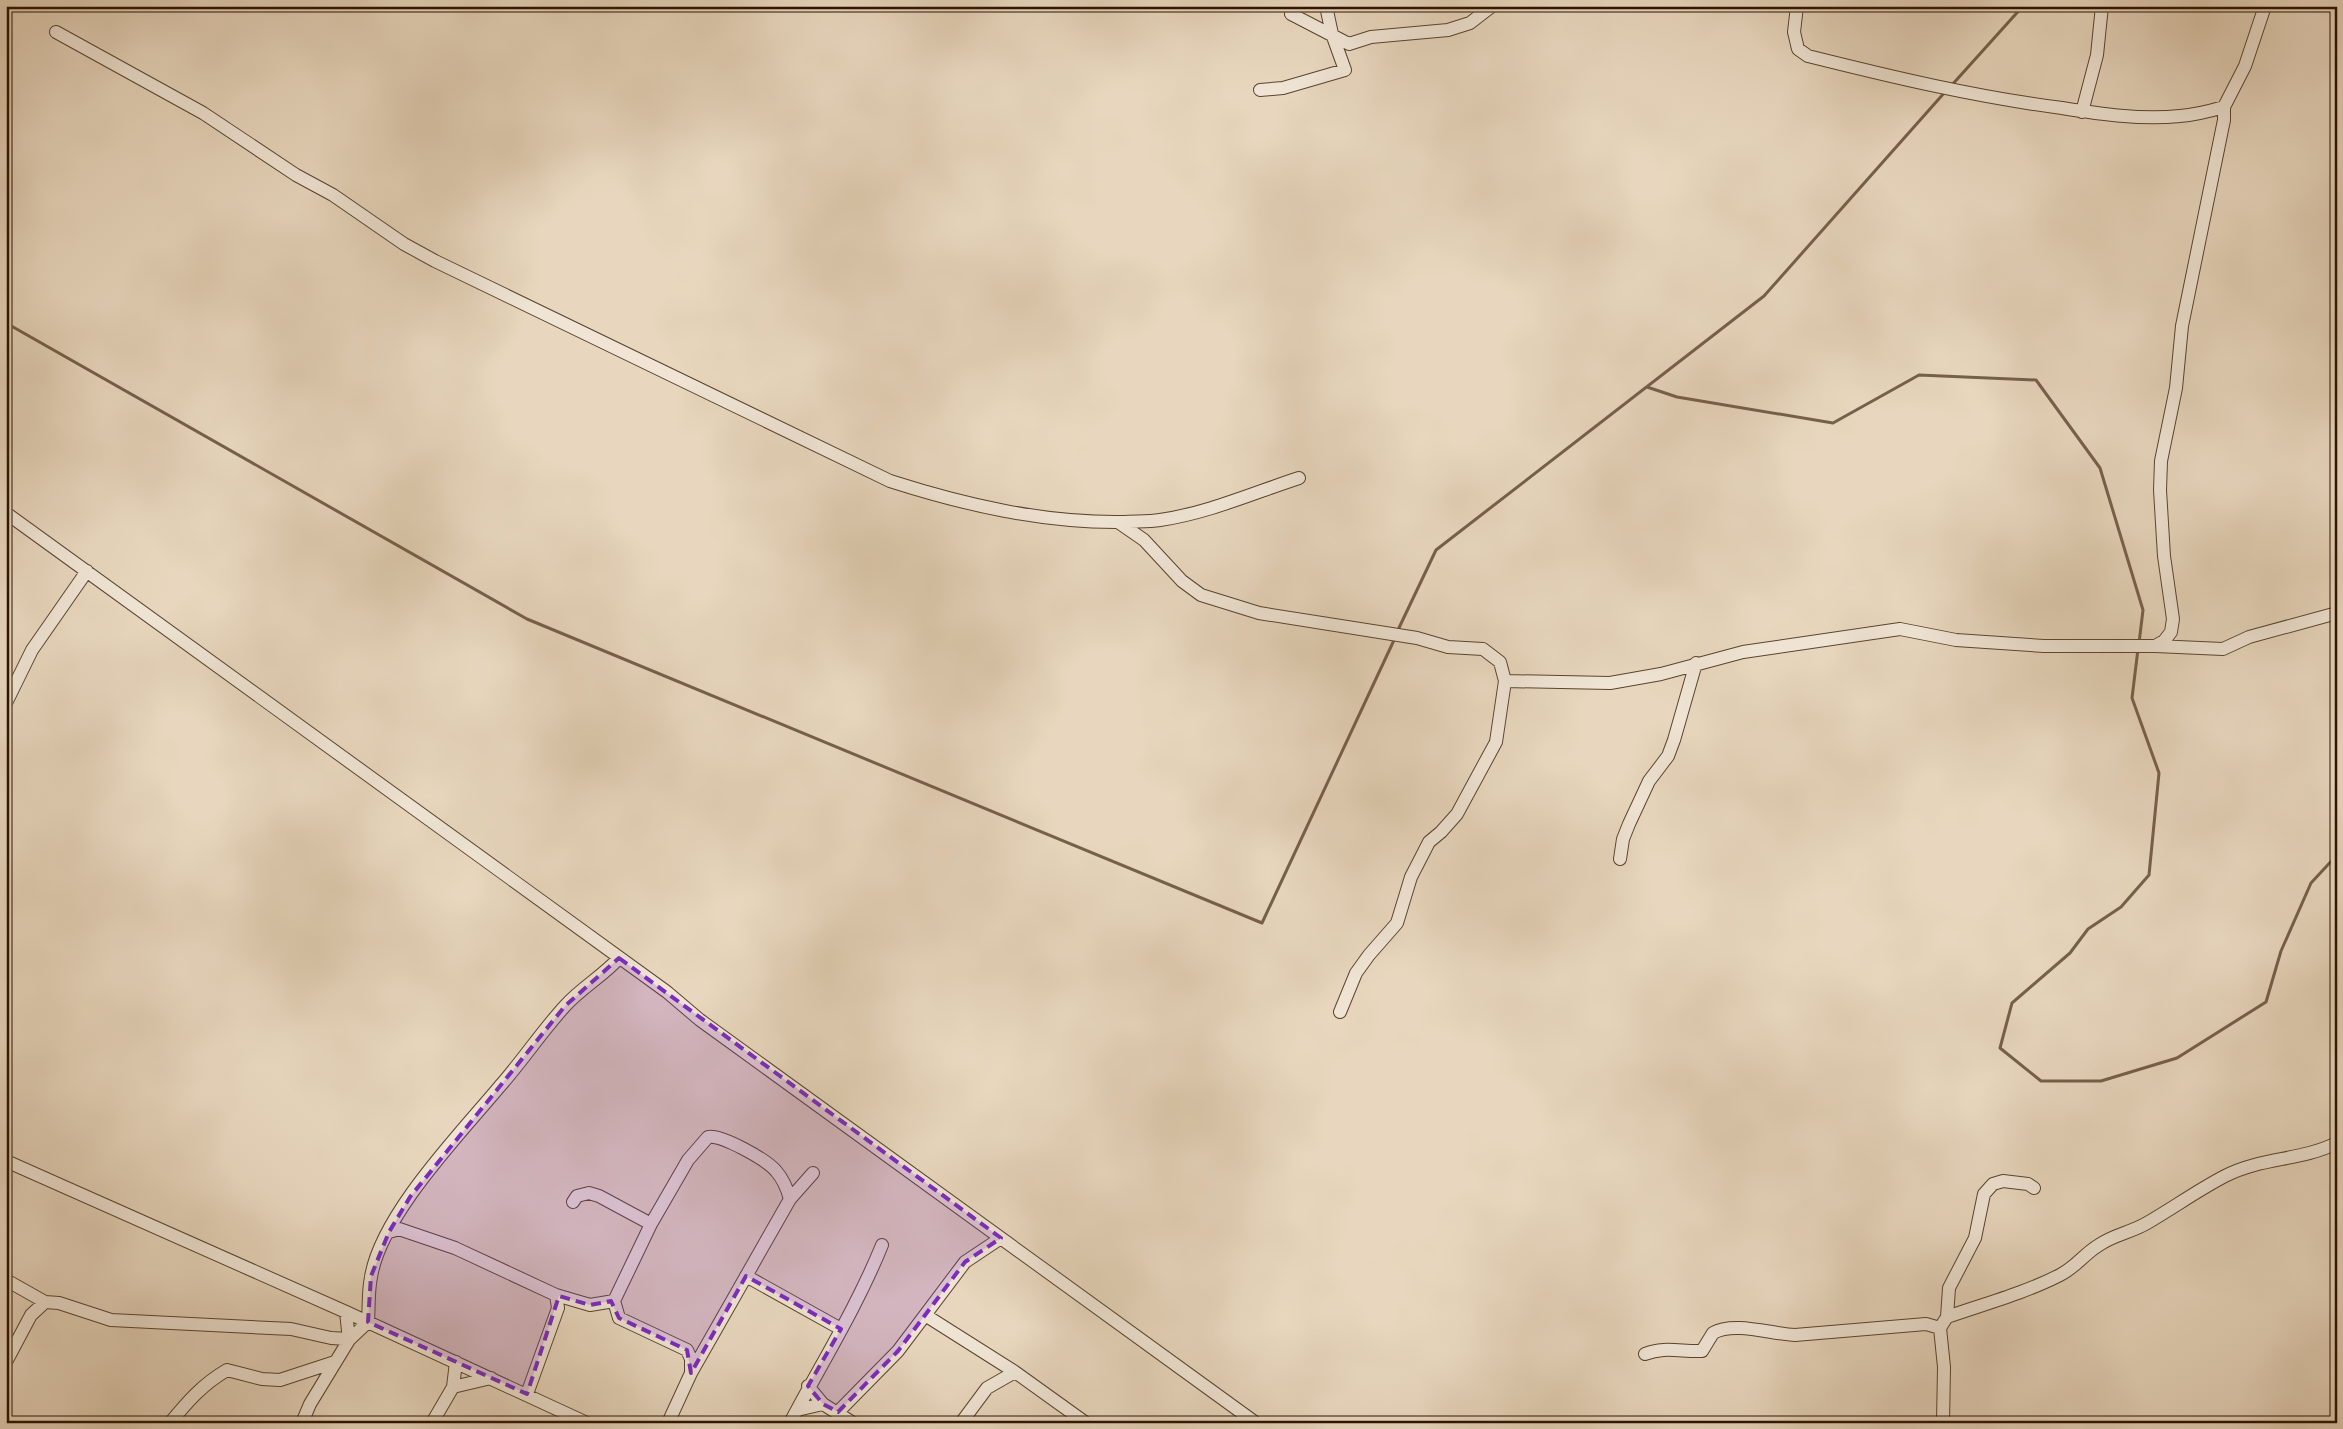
<svg xmlns="http://www.w3.org/2000/svg" width="2343" height="1429" font-family="Vollkorn,serif">
<rect width="100%" height="100%" fill="#e8d7be"/>
<filter id="stains"><feTurbulence type="fractalNoise" baseFrequency=".004" numOctaves="4"/><feColorMatrix values="0 0 0 0 .2 0 0 0 0 .09 0 0 0 0 .02 0 0 0 .5 -.17"/></filter>
<radialGradient id="worn" r=".72"><stop offset=".6" stop-color="#630" stop-opacity="0"/><stop offset="1" stop-color="#630" stop-opacity=".3"/></radialGradient>
<g fill="none" stroke-linecap="round" stroke-linejoin="round">
<path stroke="#76604b" stroke-width="3" d="M 1951,86 L 2023,6
M 6,323 L 527,619 L 1262,923 L 1395,638
M 1647,387 L 1677,397 L 1833,423 L 1919,375 L 2036,380 L 2100,468 L 2143,610 L 2139,643
M 1397,632 L 1436,550 L 1764,296 L 1945,92
M 2138,649 L 2132,698 L 2159,773 L 2149,875 L 2121,907 L 2088,929 L 2070,953 L 2012,1003 L 2000,1048 L 2041,1081 L 2101,1081 L 2177,1058 L 2266,1002 L 2281,951 L 2311,883 L 2337,855"/>
<defs>
<path id="minor" d="M 1797,6 L 1794,32 L 1798,49 L 1808,56 C 1892,77 1976,97 2062,108 C 2100,114 2141,120 2180,116 C 2195,115 2210,111 2224,107
M 1291,14 L 1349,44 L 1371,37 L 1448,30 L 1470,23 L 1492,6
M 56,32 L 203,113 L 296,175 L 333,195 L 404,244 L 435,261 L 890,481 C 965,505 1043,523 1122,522 C 1135,521 1148,522 1160,520 C 1208,513 1253,493 1299,478
M 1260,90 L 1283,88 L 1345,70 L 1332,34 L 1326,6
M 2082,112 L 2097,55 L 2102,6
M 6,513 L 667,992 L 700,1020 L 769,1070 L 1256,1423
M 1118,522 L 1144,540 L 1182,581 L 1201,595 L 1259,613 L 1417,638 L 1448,647 L 1483,649 L 1500,662 L 1505,681
M 2155,646 L 2223,649 L 2249,637 L 2337,613
M 6,703 L 32,650 L 87,571
M 1620,859 L 1623,839 L 1629,824 L 1649,781 L 1668,756 L 1674,740 L 1696,663
M 1340,1012 L 1356,973 L 1369,955 L 1397,923 L 1411,877 L 1429,842 L 1441,832 L 1457,814 L 1496,742 L 1505,681 L 1610,683 L 1661,674 L 1743,652 L 1900,629 L 1956,640 L 2044,646 L 2155,646 L 2164,641 L 2171,632 L 2173,619 L 2164,556 L 2160,490 L 2161,461 L 2176,388 L 2182,326 L 2224,120 L 2224,107 L 2245,66 L 2265,6
M 6,1161 L 346,1312 L 587,1423
M 573,1202 L 577,1196 L 589,1193 L 599,1196 L 651,1224
M 389,1232 L 399,1229 L 455,1248 L 556,1295 L 558,1308 L 527,1394
M 746,1276 L 841,1329
M 6,1280 L 45,1302 L 59,1303 L 111,1320 L 291,1329 L 331,1338 L 348,1339
M 556,1295 L 590,1305 L 614,1301
M 346,1312 L 349,1340
M 925,1315 L 1015,1372 L 1086,1423
M 1947,1317 L 1949,1288 L 1975,1238 L 1984,1194 L 1993,1184 L 2003,1181 L 2028,1184 L 2034,1188
M 1940,1328 L 1947,1317 C 1984,1304 2025,1293 2060,1275 C 2076,1267 2084,1254 2099,1245 C 2113,1235 2132,1232 2147,1223 C 2173,1208 2198,1190 2225,1176 C 2262,1157 2300,1161 2337,1143
M 1645,1354 C 1664,1346 1682,1352 1702,1351 L 1713,1333 C 1734,1321 1771,1334 1795,1335 L 1926,1324 L 1940,1328 L 1944,1367 L 1943,1423
M 6,1362 L 31,1315 L 45,1302
M 691,1373 L 790,1199 L 813,1173
M 808,1386 L 823,1404 L 853,1423
M 453,1387 L 491,1378
M 797,1410 L 823,1404
M 838,1412 L 898,1351 L 965,1262 L 1001,1238
M 170,1423 C 188,1401 203,1384 227,1370 L 262,1379 L 280,1380 L 335,1362
M 302,1423 L 310,1404 L 349,1340 L 368,1322 C 369,1307 368,1292 371,1277 C 381,1215 460,1134 500,1086 C 523,1060 542,1031 565,1006 C 581,988 603,976 619,958
M 432,1423 L 453,1387 L 456,1362
M 668,1423 L 691,1373 L 691,1359 L 687,1350 L 619,1318 L 614,1301 L 651,1224 L 688,1160 L 708,1137 C 721,1134 767,1160 776,1171 C 783,1179 787,1188 790,1199
M 790,1423 C 821,1364 857,1307 882,1245
M 961,1423 L 987,1388 L 1015,1372"/>
</defs>
<use href="#minor" stroke="#5a4430" stroke-width="14"/>
<use href="#minor" stroke="#f0e5d5" stroke-width="12"/>
</g>
<path fill="#7b2cbf" fill-opacity="0.2" stroke="#7b2cbf" stroke-width="4" stroke-dasharray="10 6" stroke-linejoin="round" d="M 619,958 L 1001,1238 L 965,1262 L 898,1351 L 838,1412 L 823,1404 L 808,1386 L 841,1329 L 746,1276 L 691,1373 L 687,1350 L 619,1318 L 611,1301 L 590,1305 L 559,1296 L 527,1394 L 368,1322 L 371,1276 L 389,1232 L 410,1197 L 565,1006 Z"/>
<rect width="2343" height="1429" fill="none" stroke="#e8d7be" stroke-width="25"/>
<rect x="8" y="8" width="2328" height="1414" fill="none" stroke="#2b1300" stroke-width="2.5"/>
<rect x="12" y="12" width="2318" height="1404" fill="none" stroke="#2b1300"/>
<rect width="100%" height="100%" filter="url(#stains)"/>
<rect width="100%" height="100%" fill="url(#worn)"/>
</svg>
